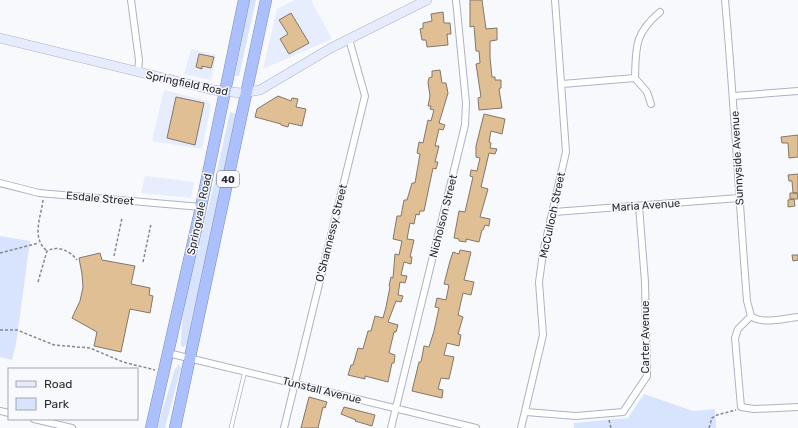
<svg xmlns="http://www.w3.org/2000/svg" width="798" height="428" font-family="Rubik,sans-serif">
<rect width="100%" height="100%" fill="#f8f9fd"/>
<path fill="#e7edfc" d="M 295,0 L 311,0 L 332,39 L 263,69 L 277,9 Z
M 191,49 L 216,55 L 211,80 L 184,74 Z
M 164,90 L 208,101 L 211,106 L 202,149 L 152,141 Z
M 145,176 L 194,182 L 191,198 L 141,193 Z"/>
<path fill="#d8e3fe" d="M 250,0 L 256,0 L 239,76 L 235,76 Z
M 230,112 L 236,114 L 187,343 L 184,347 L 181,346 C 182,298 196,251 209,205 C 217,174 223,143 230,112 Z
M 0,236 L 30,241 L 16,344 L 12,360 L 0,357 Z
M 179,364 L 181,368 L 165,428 L 157,428 L 175,369 Z
M 644,394 L 693,411 L 715,409 L 716,428 L 574,428 L 574,423 L 628,418 Z"/>
<path fill="#e1bf94" stroke="#827769" d="M 470,0 L 482,0 L 486,29 L 497,28 L 497,40 L 490,41 L 490,57 L 492,77 L 495,77 L 495,80 L 501,80 L 501,88 L 499,89 L 502,108 L 479,110 L 478,98 L 481,97 L 476,64 L 480,63 L 479,51 L 476,51 L 474,26 L 470,27 Z
M 443,12 L 444,23 L 450,23 L 451,34 L 447,34 L 448,45 L 427,47 L 426,40 L 422,40 L 420,29 L 423,28 L 423,23 L 432,21 L 431,14 Z
M 291,13 L 309,43 L 289,54 L 280,39 L 288,34 L 279,20 Z
M 199,54 L 214,57 L 211,68 L 202,66 L 202,69 L 196,67 Z
M 440,70 L 442,83 L 446,83 L 448,93 L 439,123 L 445,125 L 443,130 L 439,129 L 435,146 L 439,146 L 435,162 L 438,162 L 436,169 L 433,168 L 424,211 L 420,211 L 419,215 L 416,214 L 414,224 L 410,223 L 407,239 L 414,240 L 410,257 L 412,257 L 411,264 L 404,262 L 401,275 L 407,276 L 405,283 L 400,282 L 398,295 L 403,296 L 401,302 L 396,301 L 388,322 L 398,325 L 396,332 L 394,332 L 389,353 L 395,355 L 394,363 L 392,363 L 388,382 L 365,376 L 365,379 L 348,375 L 351,365 L 353,365 L 358,348 L 363,349 L 368,331 L 371,331 L 375,316 L 383,318 L 386,307 L 390,287 L 389,286 L 391,277 L 393,278 L 395,254 L 399,255 L 402,241 L 393,239 L 397,216 L 401,216 L 404,200 L 407,200 L 412,183 L 415,183 L 420,154 L 417,153 L 419,142 L 423,143 L 428,120 L 431,121 L 434,110 L 430,109 L 431,106 L 428,106 L 430,96 L 428,82 L 429,78 L 432,77 L 432,71 Z
M 278,96 L 291,101 L 292,98 L 298,99 L 296,107 L 306,109 L 302,126 L 289,123 L 288,127 L 281,125 L 281,124 L 255,117 L 257,109 Z
M 176,97 L 204,103 L 195,145 L 167,138 Z
M 484,114 L 505,119 L 502,134 L 491,131 L 489,142 L 491,143 L 490,148 L 497,149 L 495,154 L 489,153 L 481,187 L 488,189 L 480,217 L 490,219 L 489,226 L 485,225 L 483,230 L 482,230 L 479,242 L 466,239 L 466,242 L 459,241 L 459,239 L 454,238 L 459,211 L 465,212 L 473,177 L 470,176 L 471,170 L 477,171 L 480,158 L 476,157 L 476,146 Z
M 798,135 L 798,157 L 789,158 L 788,143 L 782,143 L 781,137 Z
M 798,174 L 798,193 L 793,193 L 792,181 L 789,181 L 788,175 Z
M 790,193 L 797,193 L 798,199 L 790,199 Z
M 794,199 L 795,206 L 788,207 L 788,200 Z
M 460,250 L 471,252 L 464,280 L 474,282 L 471,295 L 463,293 L 458,315 L 463,317 L 458,334 L 461,335 L 459,346 L 447,343 L 444,355 L 454,357 L 449,379 L 441,378 L 438,389 L 443,390 L 442,398 L 412,391 L 419,362 L 421,362 L 424,346 L 429,347 L 434,331 L 439,308 L 435,307 L 437,298 L 446,300 L 449,285 L 444,284 L 450,261 L 453,252 L 459,254 Z
M 100,253 L 102,260 L 135,266 L 131,284 L 150,288 L 149,295 L 153,296 L 150,313 L 130,309 L 121,352 L 94,346 L 97,332 L 72,318 L 80,301 L 83,287 L 82,274 L 79,258 Z
M 792,255 L 798,255 L 798,260 L 793,261 Z
M 309,397 L 327,402 L 325,408 L 323,407 L 318,428 L 301,428 Z
M 344,407 L 375,415 L 372,426 L 355,421 L 356,420 L 341,414 Z"/>
<g fill="none" stroke-linecap="round" stroke-linejoin="round">
<defs>
<path id="lane" d="M 231,428 L 245,371"/>
<path id="street" d="M 131,0 L 139,60 L 138,72
M 725,0 C 734,100 739,200 747,301 L 751,316
M 562,84 L 635,78
M 734,96 L 798,91
M 651,104 L 647,92 L 635,78 C 636,47 634,34 660,12
M 0,183 L 39,193 L 201,207
M 554,212 L 739,198
M 798,317 C 785,318 762,325 751,316 L 738,329 L 735,338 L 741,407 L 754,409 L 798,407
M 168,353 L 476,428
M 0,411 L 9,413
M 526,412 L 576,416 L 623,412 L 647,376 L 645,282 L 639,206
M 34,419 L 72,428
M 284,428 L 365,96 L 349,39
M 391,428 L 465,125 L 466,103 L 456,0
M 521,428 L 543,335 L 539,282 L 543,253 L 566,152 L 555,0"/>
<path id="secondary" d="M 0,38 L 213,90 L 241,93 L 260,90 L 331,48 L 427,0"/>
<path id="highway" d="M 151,428 L 201,207 L 244,0
M 175,428 L 266,0"/>
</defs>
<use href="#lane" stroke="#adb3c4" stroke-width="4.5"/>
<use href="#street" stroke="#adb3c4" stroke-width="8"/>
<use href="#secondary" stroke="#adb3c4" stroke-width="10"/>
<use href="#highway" stroke="#7e8cb5" stroke-width="12"/>
<path stroke="#86888e" stroke-width="1.5" stroke-dasharray="3 2" stroke-linecap="butt" d="M 43,200 C 41,217 31,238 47,251
M 0,253 L 39,243
M 114,256 L 122,218
M 143,262 L 151,224
M 38,282 L 47,251 C 58,245 70,251 77,260
M 0,330 L 17,330 L 54,345 L 90,348 L 123,362 L 155,370
M 609,420 L 611,428
M 709,428 L 712,418 L 717,415 L 736,410"/>
<use href="#lane" stroke="#fff" stroke-width="3"/>
<use href="#street" stroke="#fff" stroke-width="6"/>
<use href="#secondary" stroke="#e6ecfe" stroke-width="9"/>
<use href="#highway" stroke="#abc0fc" stroke-width="11"/>
</g>
<g text-anchor="middle" stroke-width="3" stroke-linejoin="round" paint-order="stroke">
<rect fill="#f8f9fd" stroke="#67696f" stroke-width="1" x="217" y="171" width="22" height="16" rx="3"/>
<g font-size="10" font-weight="bold" fill="#292b32">
<text x="228" y="183">40</text>
</g>
<g font-size="11" fill="#292b32" stroke="#f8f9fd">
<text transform="translate(187 83) rotate(12)" y="4">Springfield Road</text>
<text transform="translate(737 158) rotate(-93)" y="4">Sunnyside Avenue</text>
<text transform="translate(100 198) rotate(5)" y="4">Esdale Street</text>
<text transform="translate(646 205) rotate(-4)" y="4">Maria Avenue</text>
<text transform="translate(199 214) rotate(-78)" y="4">Springvale Road</text>
<text transform="translate(552 215) rotate(-78)" y="4">McCulloch Street</text>
<text transform="translate(443 216) rotate(-76)" y="4">Nicholson Street</text>
<text transform="translate(331 233) rotate(-76)" y="4">O'Shannessy Street</text>
<text transform="translate(645 337) rotate(-90)" y="4">Carter Avenue</text>
<text transform="translate(322 390) rotate(14)" y="4">Tunstall Avenue</text>
</g>
</g>
<rect x="8" y="368" width="130" height="52" fill="#f8f9fd" stroke="#a5a7ac"/>
<rect x="16" y="381" width="20" height="6" fill="#e6ecfe" stroke="#a5a7ac"/>
<text x="44" y="388" font-size="12" fill="#292b32">Road</text>
<rect x="16" y="398" width="20" height="12" fill="#d8e3fe" stroke="#a5a7ac"/>
<text x="44" y="408" font-size="12" fill="#292b32">Park</text>
</svg>
